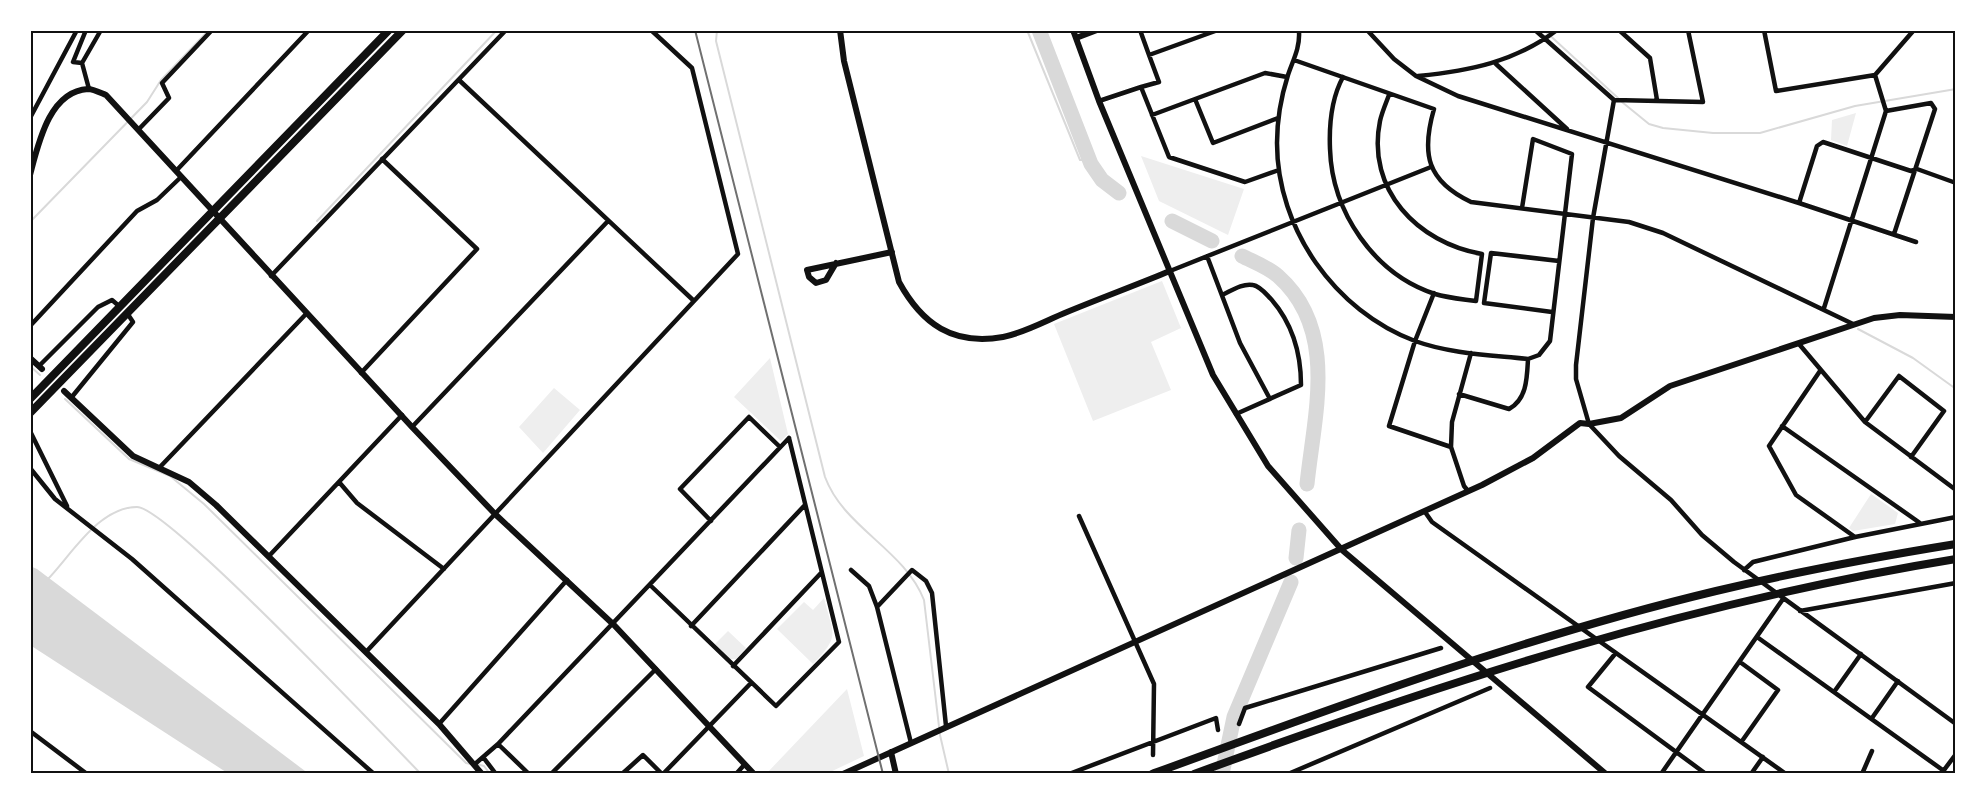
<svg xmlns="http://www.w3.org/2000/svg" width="1986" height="804" font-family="'Open Sans',sans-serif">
<rect width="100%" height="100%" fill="#fff"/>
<path fill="#eee" d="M 1856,113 L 1847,146 L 1831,140 L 1832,120 Z
M 1141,156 L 1244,189 L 1228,235 L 1159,201 Z
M 1162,281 L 1181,328 L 1151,342 L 1171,390 L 1093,421 L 1054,324 Z
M 770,358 L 788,434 L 781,441 L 734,397 Z
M 554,388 L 580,410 L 543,453 L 519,427 Z
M 1871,494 L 1898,513 L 1895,524 L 1853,531 L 1849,528 Z
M 824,598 C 833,635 841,635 813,664 L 777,629 L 804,602 L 813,610 Z
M 728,631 L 746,648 L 736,659 L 730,659 L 715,644 Z
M 847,689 L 864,756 L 826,774 L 766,774 Z"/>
<path fill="#d9d9d9" d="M 30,566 L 37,569 L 309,774 L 229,774 L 30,645 Z"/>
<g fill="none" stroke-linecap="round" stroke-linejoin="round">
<path stroke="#d9d9d9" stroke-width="2" d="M 717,30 L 716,41 L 825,477 C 844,528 904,549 924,600 L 940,735 L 949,774
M 1027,30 L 1080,160 L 1090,160
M 1544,30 L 1618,98
M 1622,102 L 1649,124 L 1663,128 L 1713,133 L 1760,133 L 1855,106 L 1956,89
M 317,221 L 497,30
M 30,222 L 147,102 L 161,80 L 209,30
M 1858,329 L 1913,358 L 1956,389
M 30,366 L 40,375
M 65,399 L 129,459 L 170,476 L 204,504 L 466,763 L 471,764
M 48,579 C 72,554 99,507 137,507 C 168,507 386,738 421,774
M 476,764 L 484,766 L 490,774"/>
<path stroke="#d9d9d9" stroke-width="15" d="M 1039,30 L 1091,164 L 1102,180 L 1119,193
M 1172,221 L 1212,241
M 1242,256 C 1254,262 1268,267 1278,276 C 1339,330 1314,415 1307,484
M 1296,558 L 1299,530
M 1222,774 L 1234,717 L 1291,582"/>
<path stroke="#111" stroke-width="4.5" d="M 86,30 L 73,62 L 82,63 L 89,89
M 1140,30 L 1149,55 L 1218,30
M 1367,30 L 1394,59 L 1416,76 L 1458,96 L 1799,203 L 1817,146 L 1823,142 L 1911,171 L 1917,169 L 1956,183
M 1535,30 L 1614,100 L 1703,102 L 1688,30
M 1619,30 L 1650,58 L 1657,100
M 1764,30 L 1776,91 L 1875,75 L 1914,30
M 1299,32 C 1300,48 1293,60 1288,75 C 1281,97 1277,121 1277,143 C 1277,229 1335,311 1415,341 C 1451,354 1491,355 1528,359 L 1539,355 L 1550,341 L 1572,154 L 1533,139 L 1522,208
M 1294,60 L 1434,109 C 1421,154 1427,181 1471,202 L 1629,222 L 1663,233 L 1853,324
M 82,63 L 101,30
M 1496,64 L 1567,129
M 1418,76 C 1469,71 1515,62 1557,30
M 1343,77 C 1331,99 1329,125 1330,149 C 1332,212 1374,274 1435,294 C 1448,298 1462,299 1476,301 L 1482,254 C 1418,243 1366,190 1380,121 C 1382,112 1386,103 1389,95
M 459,80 L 694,301
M 1141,87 L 1159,82 L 1149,55
M 1195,99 L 1213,143 L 1278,118
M 1614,100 L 1593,218 L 1576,365 L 1576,379 L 1589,424 L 1619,456 L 1671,500 L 1702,535 L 1734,562 L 1956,724
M 1099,101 L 1141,87 L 1169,157 L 1245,182 L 1279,170
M 1886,111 L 1931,103 L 1935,109 L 1894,234
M 1152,115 L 1265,73 L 1287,77
M 30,118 L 77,30
M 139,129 L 169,98 L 162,83 L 212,30
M 176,171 L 309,30
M 1799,203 L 1916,242
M 1207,256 L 1240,343 L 1270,399
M 1170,271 L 1431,167
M 271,276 L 506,30
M 1434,293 L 1415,341 L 1389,426 L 1451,447
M 1222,295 C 1231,291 1242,283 1253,285 C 1260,286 1266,294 1271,299 C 1292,323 1301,353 1301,385 L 1236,414
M 1824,308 L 1886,111 L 1875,75
M 1552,312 L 1484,303 L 1491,253 L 1559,261
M 30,326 L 137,211 L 157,200 L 181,177
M 1799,344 L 1865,422 L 1956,490
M 39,366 L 98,307 L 112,300 L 119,306
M 1820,371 L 1769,446 L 1796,495 L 1855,537
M 361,373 L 477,249 L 382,159
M 1459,394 L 1509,409 C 1527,399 1527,378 1528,359
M 71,398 L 133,322 L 127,313
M 1865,422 L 1899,376 L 1944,411 L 1911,457
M 1782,426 L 1920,523
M 412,427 L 608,221
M 30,431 L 67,506
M 160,467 L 306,314
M 30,468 L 55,499 L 132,559 L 374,774
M 339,482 L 357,503 L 444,569
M 1468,491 L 1464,486 L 1451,447 L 1452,422 L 1471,353
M 1425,512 L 1432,522 L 1786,774
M 1079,516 L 1154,684 L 1153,755
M 711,521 L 680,489 L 749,417 L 780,447
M 269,556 L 402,415
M 851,570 L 869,586 L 877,607 L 911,743
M 1744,570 L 1753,562 L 1855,537 L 1956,517
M 650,585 L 776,706 L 839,642 L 789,438
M 877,607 L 912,570 L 926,581 L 932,593 L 946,726
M 1800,611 L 1956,583
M 691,626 L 804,506
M 1757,637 L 1944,771
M 366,652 L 738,254 L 692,68 L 651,30
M 1615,654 L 1588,687 L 1706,774
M 1740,662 L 1778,690 L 1742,741
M 733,666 L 821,573
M 1834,692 L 1861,654
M 1872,718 L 1898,681
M 439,724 L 567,580
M 1239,724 L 1245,708 L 1441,648
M 30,731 L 87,774
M 483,757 L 496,774
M 475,764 L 498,744
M 529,774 L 498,744 L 789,438
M 551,774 L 656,669
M 622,774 L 643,755 L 662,774
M 663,774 L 751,683
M 736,774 L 745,764
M 1069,774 L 1216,718 L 1218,730
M 1288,774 L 1490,688
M 1661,774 L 1783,599
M 1751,774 L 1763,757
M 1862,774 L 1872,751
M 1941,774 L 1956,754"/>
<path stroke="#111" stroke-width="6" d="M 840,30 L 844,61 L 899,282 C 922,324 953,346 1003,337 C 1024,333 1047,320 1067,312 C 1101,298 1136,285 1170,271
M 1073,30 L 1099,101 L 1213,375 L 1268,466 L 1342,550 L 1606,774
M 1076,38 L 1097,30
M 30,175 C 38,145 49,91 88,89 C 93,89 101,93 106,95 L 412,427 L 495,514 L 614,625 L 754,774
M 836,263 L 826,280 L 816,283 L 809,277 L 807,270 L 892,252
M 30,358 L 42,369
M 64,391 L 133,456 L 189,482 L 216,505 L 439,724 L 482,774
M 891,752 L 896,774
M 843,774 L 1482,485 L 1533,458 L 1580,423 L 1589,424 L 1621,418 L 1670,386 L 1874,318 L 1900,315 L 1956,317"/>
<path stroke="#111" stroke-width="8" d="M 30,399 L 389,30
M 30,413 L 403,30"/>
<path stroke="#111" stroke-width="8" d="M 1152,774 C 1337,706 1524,637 1716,591 C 1795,572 1876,557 1956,544
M 1194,774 C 1446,681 1691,602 1956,559"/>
<path stroke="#707070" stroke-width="2" d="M 695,30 L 883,774"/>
</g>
<rect width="1986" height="804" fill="none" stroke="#ffffff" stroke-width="63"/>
<rect x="32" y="32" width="1922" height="740" fill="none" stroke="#111" stroke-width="2"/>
</svg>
